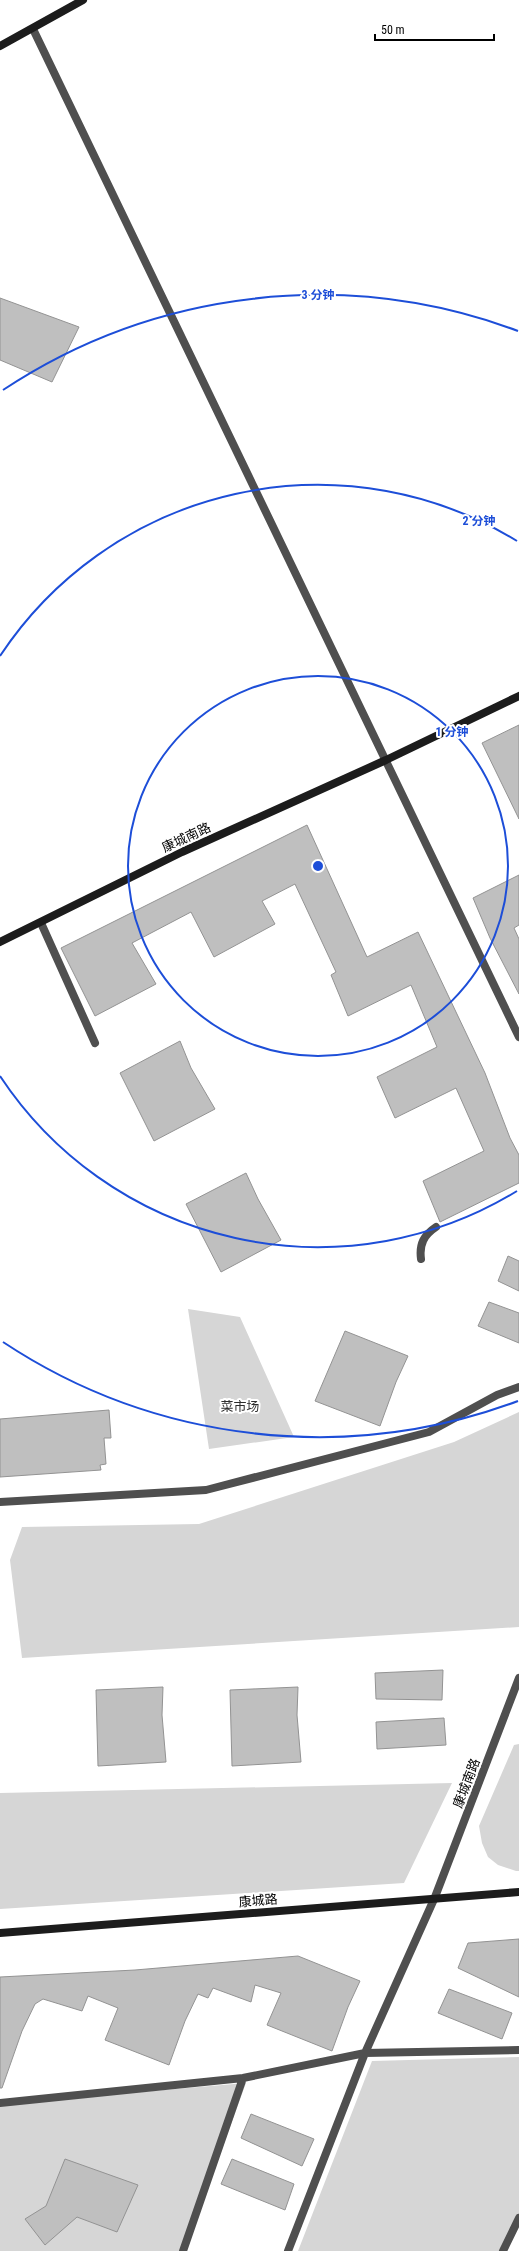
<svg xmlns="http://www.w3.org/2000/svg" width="519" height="2251" font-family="'Roboto Condensed','Noto Sans SC',sans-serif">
<rect width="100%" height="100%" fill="#fff"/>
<path fill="#d6d6d6" d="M 188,1309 L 240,1317 L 294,1437 L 209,1449 Z
M 519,1412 L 519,1627 L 22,1658 L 10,1560 L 22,1527 L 199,1524 L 454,1442 Z
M 519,1744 L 519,1871 L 516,1871 L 498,1865 L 488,1857 L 482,1843 L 479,1826 L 514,1745 Z
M 452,1783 L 404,1883 L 0,1909 L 0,1793 Z
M 519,2057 L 519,2218 L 503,2251 L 298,2251 L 372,2061 Z
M 246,2083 L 185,2251 L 0,2251 L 0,2104 Z"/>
<path fill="#bfbfbf" stroke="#939393" d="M 0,298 L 79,327 L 52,382 L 0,360 Z
M 519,725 L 519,819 L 482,743 Z
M 307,825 L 367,957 L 418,932 L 485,1073 L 510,1138 L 519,1155 L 519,1183 L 440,1222 L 423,1181 L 484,1151 L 456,1088 L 395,1118 L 377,1077 L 437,1047 L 411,985 L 348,1016 L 331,975 L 336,972 L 295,884 L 262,901 L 275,924 L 214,957 L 191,912 L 132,943 L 156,984 L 95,1016 L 61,948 Z
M 519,875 L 519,925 L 514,928 L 519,939 L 519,994 L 490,938 L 473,898 Z
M 180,1041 L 191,1068 L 215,1109 L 154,1141 L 120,1073 Z
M 246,1173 L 258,1199 L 281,1240 L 221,1272 L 186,1204 Z
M 508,1256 L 519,1261 L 519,1291 L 498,1281 Z
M 489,1302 L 519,1313 L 519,1343 L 478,1326 Z
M 345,1331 L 408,1356 L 396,1382 L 380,1426 L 315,1401 Z
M 109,1410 L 111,1438 L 104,1438 L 106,1464 L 100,1465 L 101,1470 L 0,1477 L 0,1419 Z
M 443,1670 L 442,1700 L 376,1699 L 375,1673 Z
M 163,1687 L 162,1715 L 166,1762 L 98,1766 L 96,1690 Z
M 298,1687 L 297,1715 L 301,1762 L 232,1766 L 230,1690 Z
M 444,1718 L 446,1745 L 377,1749 L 376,1722 Z
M 519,1939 L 519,1997 L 458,1968 L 468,1943 Z
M 298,1956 L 360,1981 L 348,2007 L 332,2051 L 267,2025 L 281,1993 L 255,1985 L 251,2002 L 213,1988 L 208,1998 L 198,1994 L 185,2021 L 169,2065 L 105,2040 L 118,2008 L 88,1996 L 82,2011 L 43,1999 L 35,2004 L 22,2031 L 2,2088 L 0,2088 L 0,1977 L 135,1970 Z
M 449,1989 L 512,2013 L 502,2039 L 438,2013 Z
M 251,2114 L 314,2139 L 302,2166 L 241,2138 Z
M 65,2159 L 138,2185 L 117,2232 L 77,2217 L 45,2245 L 25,2219 L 46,2206 Z
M 232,2159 L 294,2184 L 285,2210 L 221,2184 Z"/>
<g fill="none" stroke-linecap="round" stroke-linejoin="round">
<path stroke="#4f4f4f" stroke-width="8" d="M 41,923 L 95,1043"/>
<path stroke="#4f4f4f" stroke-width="8" d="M 33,29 L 519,1037
M 421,1259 C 419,1244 424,1235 436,1227
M 0,1502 L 206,1490 L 429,1432 L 497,1395 L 519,1387
M 0,2103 L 243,2078 L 365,2053 L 519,2050
M 183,2251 L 243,2078
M 288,2251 L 365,2053 L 435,1897 L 519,1678
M 503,2251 L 519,2218"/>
<path stroke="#1c1c1c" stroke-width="8" d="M 0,46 L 83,0
M 0,942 L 182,852 L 386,760 L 519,696
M 0,1933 L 519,1892"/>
</g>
<g fill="none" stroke="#1d4ed8" stroke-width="2">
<circle cx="318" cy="866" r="190"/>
<path d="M517 1191A381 381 0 0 1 0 1076M0 656A381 381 0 0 1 517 541"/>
<path d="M518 1401A571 571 0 0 1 3 1342M3 390A571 571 0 0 1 518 331"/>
</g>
<g text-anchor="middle" stroke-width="4" stroke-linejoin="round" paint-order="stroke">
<g font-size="13" fill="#000" stroke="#fff">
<text transform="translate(186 837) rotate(-25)" y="5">康城南路</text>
<text transform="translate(466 1783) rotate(-69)" y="5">康城南路</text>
<text transform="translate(258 1900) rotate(-5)" y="5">康城路</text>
</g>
<g font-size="13" fill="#2d2d2d" stroke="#fff">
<text x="240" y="1411">菜市场</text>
</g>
</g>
<circle cx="318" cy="866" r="6" fill="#1d4ed8" stroke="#fff" stroke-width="2"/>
<g font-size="12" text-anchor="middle" font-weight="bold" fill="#1d4ed8" stroke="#fff" stroke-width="4" stroke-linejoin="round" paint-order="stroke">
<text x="318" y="299">3 分钟</text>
<text x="479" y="525">2 分钟</text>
<text x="452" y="736">1 分钟</text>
</g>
<path d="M375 34v6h119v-6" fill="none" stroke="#000000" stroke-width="2"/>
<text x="381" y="34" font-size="12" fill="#000000" stroke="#ffffff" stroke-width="3" paint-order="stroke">50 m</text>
</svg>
